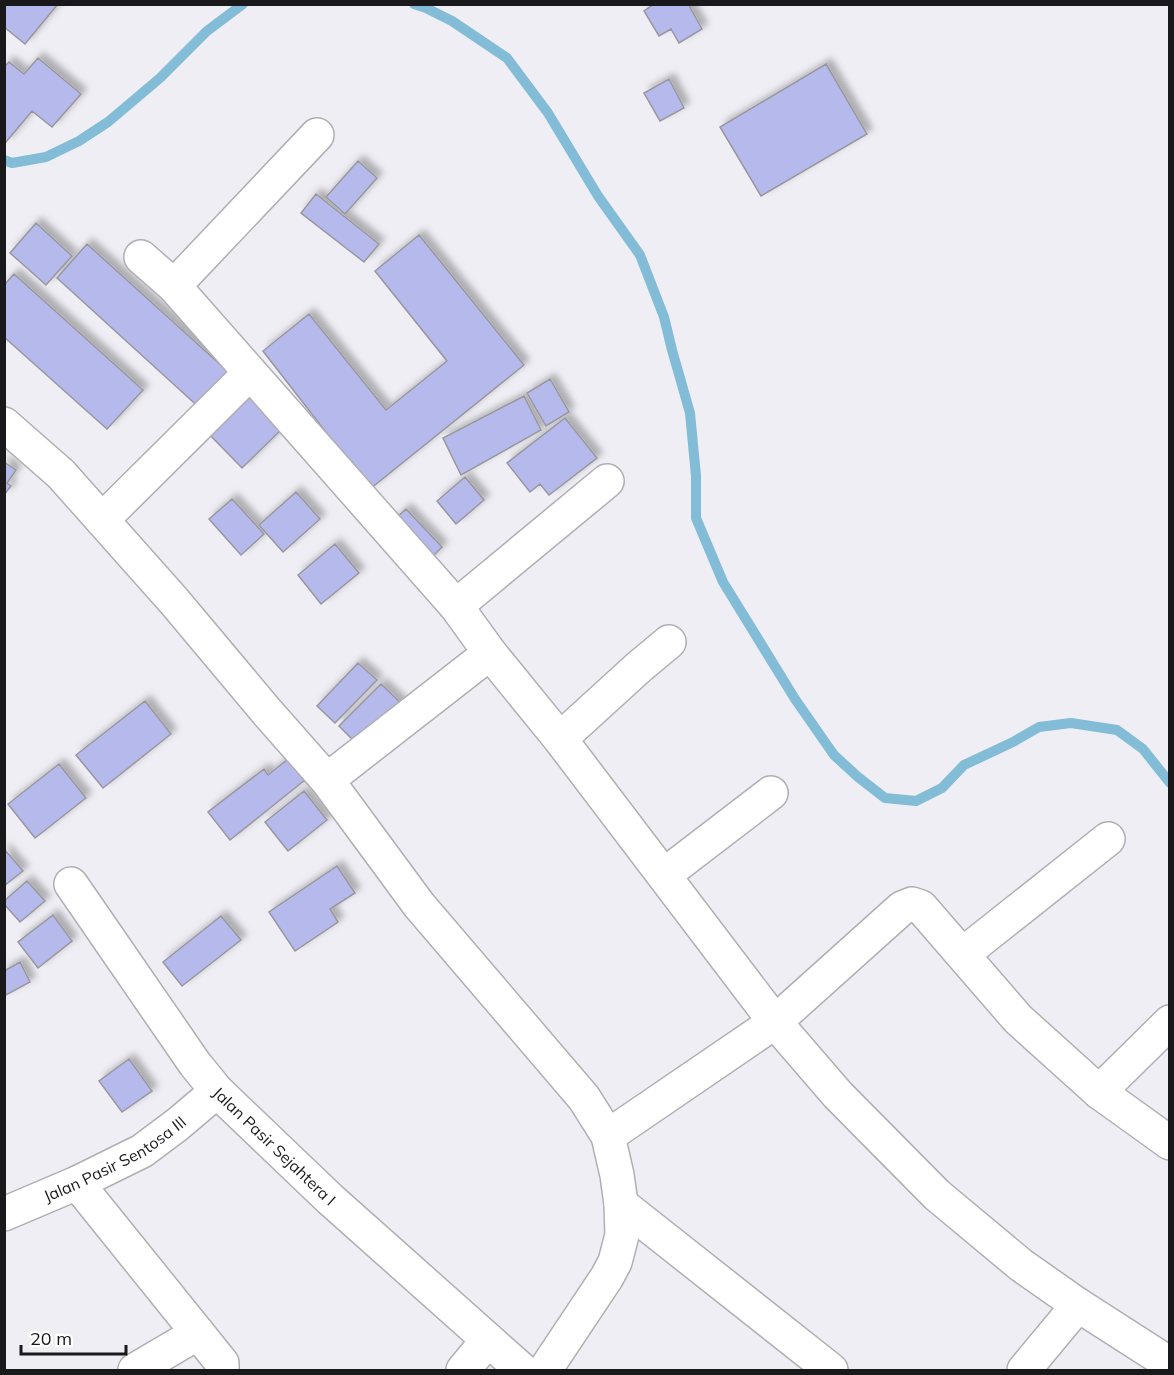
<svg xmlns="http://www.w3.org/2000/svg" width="1174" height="1375" font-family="Mulish,sans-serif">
<defs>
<filter id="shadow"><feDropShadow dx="5.5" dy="-5.5" stdDeviation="3" flood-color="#0004"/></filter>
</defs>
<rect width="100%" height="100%" fill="#efeef4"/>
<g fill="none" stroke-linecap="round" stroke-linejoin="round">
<path stroke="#82bcd7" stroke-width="10" d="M 414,4 L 426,8 L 452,21 L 507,58 L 548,113 L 598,196 L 640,255 L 664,317 L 672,350 L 690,413 L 696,476 L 696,518 L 723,582 L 795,699 L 834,755 L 858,777 L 885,798 L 916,801 L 942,788 L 964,765 L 1013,742 L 1039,727 L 1071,723 L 1117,730 L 1143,749 L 1170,783
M 4,160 L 12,163 L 46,157 L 79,141 L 108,122 L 160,78 L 207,31 L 243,4"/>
</g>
<path fill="#b6b9ec" stroke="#97979d" stroke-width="1.5" filter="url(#shadow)" d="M 4,4 L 58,4 L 25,44 L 4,27 Z
M 654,4 L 688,4 L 702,29 L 679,43 L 671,29 L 659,36 L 644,11 Z
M 38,58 L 81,94 L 52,127 L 32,111 L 6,142 L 4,141 L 4,67 L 9,62 L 24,74 Z
M 826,64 L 867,134 L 761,196 L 720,127 Z
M 669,79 L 684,108 L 660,121 L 644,93 Z
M 358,161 L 377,178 L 345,214 L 326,197 Z
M 316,194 L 379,244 L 364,262 L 301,213 Z
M 36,223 L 72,256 L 46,285 L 10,253 Z
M 419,235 L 524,365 L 370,489 L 263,351 L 309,314 L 386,410 L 447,361 L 375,271 Z
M 87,244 L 234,377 L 203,411 L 57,278 Z
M 14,274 L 143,390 L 107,429 L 4,337 L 4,285 Z
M 550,379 L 569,412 L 546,426 L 527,393 Z
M 249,389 L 285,426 L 242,468 L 206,431 Z
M 524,396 L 541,430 L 461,475 L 443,438 Z
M 565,418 L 597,458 L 549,495 L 540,484 L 530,492 L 507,463 Z
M 4,462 L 16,470 L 7,483 L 11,486 L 4,495 Z
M 465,477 L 484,500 L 456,524 L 437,501 Z
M 296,492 L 320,519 L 283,552 L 259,525 Z
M 232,499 L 264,534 L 241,555 L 209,519 Z
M 406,509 L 442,547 L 428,561 L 391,523 Z
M 335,544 L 359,573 L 321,604 L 298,575 Z
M 358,663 L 377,680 L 335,723 L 317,706 Z
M 381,684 L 405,707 L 363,750 L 339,726 Z
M 145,701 L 171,734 L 103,788 L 76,755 Z
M 288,759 L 305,780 L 230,840 L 208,812 L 264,769 L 268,775 Z
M 59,764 L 86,798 L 35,838 L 8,804 Z
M 304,791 L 327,820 L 288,851 L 265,822 Z
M 4,849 L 23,871 L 4,886 Z
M 337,866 L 355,893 L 330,909 L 338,922 L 295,951 L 269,912 Z
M 27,881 L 45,901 L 20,922 L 4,904 L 4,901 Z
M 53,915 L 72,941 L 38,968 L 18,942 Z
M 221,916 L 241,940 L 182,986 L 163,962 Z
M 20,962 L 30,982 L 4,996 L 4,971 Z
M 129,1059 L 152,1091 L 122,1112 L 99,1081 Z"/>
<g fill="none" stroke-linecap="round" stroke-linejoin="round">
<defs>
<g id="minor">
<path d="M 141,257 L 174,286 L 456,606 L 490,653 L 560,739 L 775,1022 L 838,1095 L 937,1195 L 1021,1265 L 1078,1305 L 1170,1364"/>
<path d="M 174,286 L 317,135"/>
<path d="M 4,424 L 61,474 L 174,601 L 267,712 L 327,780 L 419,905 L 584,1098 L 608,1136 L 617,1175 L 621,1204 L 622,1235 L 615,1262 L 607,1277 L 545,1370"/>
<path d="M 102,520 L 250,373"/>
<path d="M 456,606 L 607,481"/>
<path d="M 560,739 L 639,667 L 669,642"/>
<path d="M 327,780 L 490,653"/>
<path d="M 664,875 L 771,793"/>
<path id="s1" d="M 71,884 L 195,1064 L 217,1091 L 330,1199 L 522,1370"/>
<path d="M 963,954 L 1108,839"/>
<path d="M 1099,1092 L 1170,1022"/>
<path d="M 608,1136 L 775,1022 L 902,908 L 912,904 L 921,907 L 1018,1019 L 1099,1092 L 1170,1143"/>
<path d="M 77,1183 L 222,1363 L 222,1370"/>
<path d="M 621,1204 L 831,1370"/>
<path id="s2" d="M 4,1214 L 77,1183 L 142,1151 L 178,1124 L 217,1091"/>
<path d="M 135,1370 L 198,1333"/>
<path d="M 463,1370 L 488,1340"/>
<path d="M 1024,1370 L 1078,1305"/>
</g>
</defs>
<use href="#minor" stroke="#afaeb4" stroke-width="36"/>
<use href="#minor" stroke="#fff" stroke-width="33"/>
</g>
<g text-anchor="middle" stroke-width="4.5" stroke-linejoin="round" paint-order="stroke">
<g font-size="16" fill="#19181b" stroke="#fff">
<text dy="6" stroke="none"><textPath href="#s1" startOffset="333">Jalan Pasir Sejahtera I</textPath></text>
<text dy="6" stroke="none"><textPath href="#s2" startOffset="124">Jalan Pasir Sentosa III</textPath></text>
</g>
</g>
<rect width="1174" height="1375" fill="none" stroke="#19181b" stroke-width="12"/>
<path d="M21 1345v9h105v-9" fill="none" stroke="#19181b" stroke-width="3"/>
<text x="30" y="1345" font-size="18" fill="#19181b" stroke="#ffffff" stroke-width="4.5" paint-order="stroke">20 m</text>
</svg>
